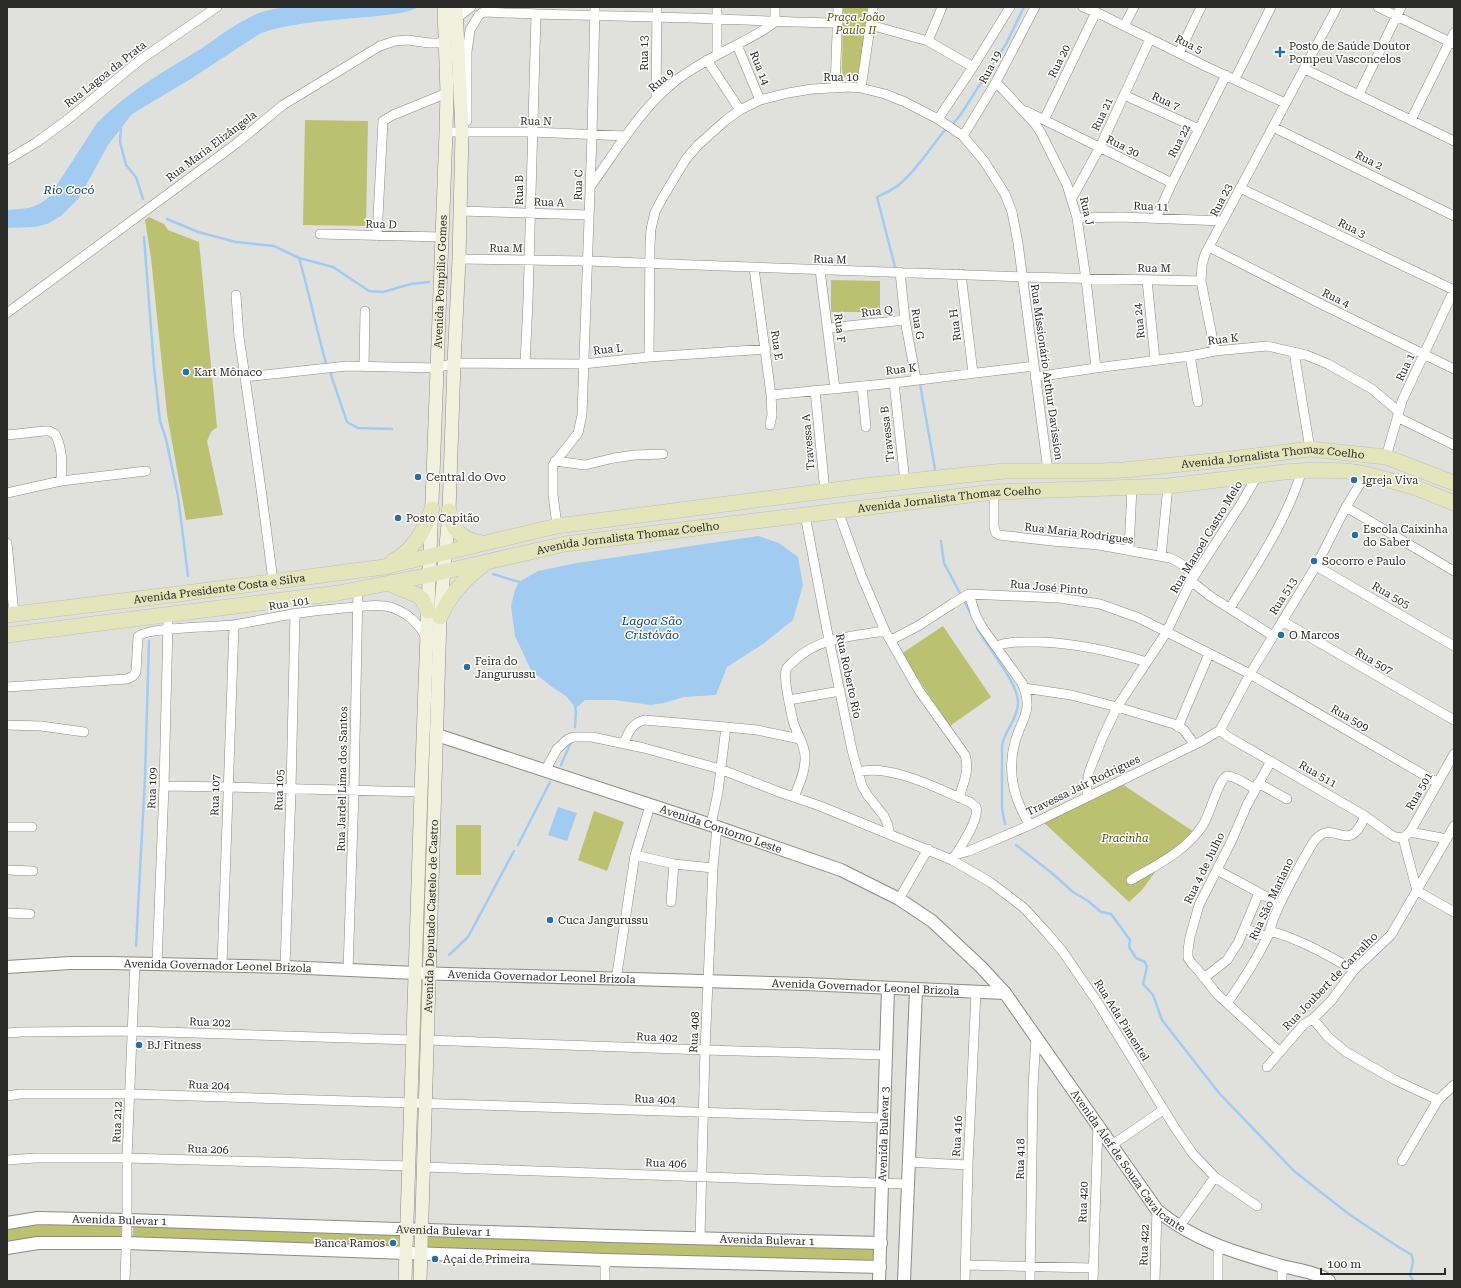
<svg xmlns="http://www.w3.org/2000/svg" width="1461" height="1288" font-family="'Roboto Serif',serif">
<rect width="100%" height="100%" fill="#e0e1dd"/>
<path fill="#bcc071" d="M 843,7 L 872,7 L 860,74 L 857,78 C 851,79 848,79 843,76 L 842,68 Z
M 305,120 L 368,121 L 366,226 L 303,225 Z
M 149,217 L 164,224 L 168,230 L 199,242 L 217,427 L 211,432 L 207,441 L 223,515 L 186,520 L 167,414 L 151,258 L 145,220 Z
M 831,280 L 880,281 L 880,312 L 831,312 Z
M 943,626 L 991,697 L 950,726 L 901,654 Z
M 1119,782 L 1197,834 L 1171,850 L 1142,890 L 1129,902 L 1040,819 Z
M 594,811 L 624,822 L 607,871 L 578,860 Z
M 456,825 L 481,825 L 481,875 L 456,875 Z
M 39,1221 L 122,1222 L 121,1239 L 7,1245 L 7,1227 Z
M 133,1224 L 402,1233 L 401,1249 L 133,1240 Z
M 428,1233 L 873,1246 L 877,1252 L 876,1260 L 872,1264 L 428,1249 Z"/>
<path fill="#a2cbf2" d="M 286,7 L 420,7 C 405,14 385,15 368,17 C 334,20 294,22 261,33 L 189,80 L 132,114 L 108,145 L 79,198 L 61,216 L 47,224 L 35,227 L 7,228 L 7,210 C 25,208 34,210 49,197 L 97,123 C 126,93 163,72 199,50 C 219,37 237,22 259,13 C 267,10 277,8 286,7 Z
M 758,536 L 779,543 L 798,557 L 803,585 L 793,620 L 763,644 L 727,667 L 716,695 L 684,697 L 664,703 L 651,705 L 614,700 L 585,700 L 576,708 L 566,696 L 552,687 L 531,670 L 515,636 L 511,606 L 515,590 L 519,582 L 538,571 L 577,563 Z
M 558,807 L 577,813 L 567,841 L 548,835 Z"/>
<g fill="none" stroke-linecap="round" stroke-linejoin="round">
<path stroke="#a2cbf2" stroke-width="2.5" d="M 954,123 L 961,114 L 1006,44 L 1024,7
M 121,125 L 120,142 L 126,165 L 136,177 L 143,199
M 167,219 L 198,232 L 236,242 L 274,246 L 299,258 C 309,292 316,328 326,363
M 144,237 L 154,367 L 160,421 L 166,439 L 178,496 L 188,576
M 299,258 L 333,267 L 369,291 L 383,292 L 411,284 L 429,282
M 895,267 L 877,197 C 885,193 895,189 901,183 C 919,167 930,148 945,130
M 330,372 L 347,422 L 358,428 L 392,429
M 920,384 L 935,469
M 941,541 L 944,563 L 972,616
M 493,574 L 519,582 L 520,583
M 977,628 C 987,647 1020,685 1018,704 C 1017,719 1005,731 1002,745 L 1002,809 L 1005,824
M 575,727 L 576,712 L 575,706
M 561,765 L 571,742
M 518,845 L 550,782
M 1016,845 L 1053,874 L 1073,892 L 1088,901 L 1101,912 L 1111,914 L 1130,940 L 1129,947 L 1136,958 L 1145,962 L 1147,967 L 1143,984 L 1153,995 L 1162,1020 L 1219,1093 L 1294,1171 L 1350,1215 L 1400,1248 L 1412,1255 L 1413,1262 L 1410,1276 L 1414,1281
M 136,946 L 145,777 L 149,641
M 449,955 L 468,937 L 514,851"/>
<defs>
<path id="minor" d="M 717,7 L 717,55
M 1083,7 L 1096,12 L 1207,67 L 1285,103
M 1378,7 L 1454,44
M 484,12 C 541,15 597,15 654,17 C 715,18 776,22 837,23
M 457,18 L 471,7
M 870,25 L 928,41 L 973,67
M 1124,26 L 1134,7
M 928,41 L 942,7
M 737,45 L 760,100
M 1179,53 L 1201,7
M 707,60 L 740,110
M 1305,69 L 1454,141
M 1235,79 L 1271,7
M 996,82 L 1036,125 L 1041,133 L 1067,185 L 1077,218 L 1086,279 L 1096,368
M 835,88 L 838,7
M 861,88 L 873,7
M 1359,94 L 1401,7
M 1124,95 L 1199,129
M 656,99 L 657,7
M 1026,111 L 1172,183
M 938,119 L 973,67 L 1010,7
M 1044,120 L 1096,12
M 1411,120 L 1454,33
M 467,121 L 467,52 L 470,30 L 479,15 L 488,9
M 1273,127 L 1454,216
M 446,132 L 532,132 L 626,136
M 963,136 L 996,82 L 1035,7
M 7,160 L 37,142 L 67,120 L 140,60 L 217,7
M 590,187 C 617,150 641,107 678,79 C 690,70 704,62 717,55 C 737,44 757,36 775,22 L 775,7
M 1240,188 L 1454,290
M 1072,198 L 1100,147 L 1150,39
M 460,211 L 589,215
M 1077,218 L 1120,217 L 1223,221
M 1156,218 L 1172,183 L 1226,75
M 320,234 L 442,237
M 377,236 L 383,121 L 393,115 L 447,93
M 1209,247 L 1319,303 L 1454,369
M 459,259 L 587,261 L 1022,277 L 1201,281
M 754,268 L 771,395 L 772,415 L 770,425
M 820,270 L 835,389
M 900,272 L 905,320 L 916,379
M 961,274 L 973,373
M 1147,280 L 1155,360
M 236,295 L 239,337 L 245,377
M 7,313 L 237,143 L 283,105 L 380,46 L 395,41 L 408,40 L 429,43 L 446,43
M 828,328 L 905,320
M 1215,351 L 1201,281 L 1202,265 L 1205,254 L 1337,7
M 1294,352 L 1310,449
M 1190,356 L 1198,402
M 649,357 L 650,244 L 651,229 L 655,212 L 663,197 L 686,159 L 698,145 L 726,120 L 740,110 L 760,100 L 788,93 L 812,89 L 849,87 L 861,88 L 885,94 L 905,102 L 938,119 L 963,136 L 984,161 L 1005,194 L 1012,212 L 1018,243 L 1048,471
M 525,364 L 528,301 L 536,15
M 364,366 L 365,311
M 1035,377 L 1096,368 L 1190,356 L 1215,351 L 1267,346 L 1306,355 L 1328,364 L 1372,389 L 1398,411
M 894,383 L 905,482
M 862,386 L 866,427
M 815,390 L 825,492
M 771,395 L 894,383 L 1034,366
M 1397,417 L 1454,445
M 7,435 L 44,431 L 49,431 L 55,434 C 63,449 62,464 61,481 L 7,493
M 1386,457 L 1402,401 L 1454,290
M 555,461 L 585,465 L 614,458 L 635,455 L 663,454
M 61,481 L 146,471
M 994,492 L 994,527 L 996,533 L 999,535 L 1052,541 L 1099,545 L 1170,558 C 1182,563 1187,568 1193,578
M 1346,507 L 1454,571
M 838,511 L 862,577 L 885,631 L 918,689 L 965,755 C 970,771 963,783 959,798
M 805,515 L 826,625 L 852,750 L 862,786 L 868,796 L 884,816 L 888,825 L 889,834
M 557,526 L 553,494 L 553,465 L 578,433 L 582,415 L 592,135 L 595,7
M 7,543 L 14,614
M 1129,550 L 1132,487
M 1161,556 L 1168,486
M 1316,566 L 1454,646
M 273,581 L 262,496 L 245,377 L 347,366 L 437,368 L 454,363 L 583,364 L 649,357 L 766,349
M 1191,581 L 1210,596 L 1273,636
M 969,594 L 976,616 L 982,627 L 1022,683 C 1034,711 1022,717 1015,742 C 1007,771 1014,800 1030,825
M 1230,608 C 1257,564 1287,520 1302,470
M 1282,621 L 1454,720
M 891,640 L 918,626 L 952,604 L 969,594 L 1059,598 L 1100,604 L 1139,618 L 1250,674 L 1438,783
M 996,646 C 1010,641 1023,642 1038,642 C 1076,643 1111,651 1147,662
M 7,687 L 127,679 L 133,676 L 136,672 L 138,637 C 144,627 217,627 233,625 C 253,622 273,617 293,614 C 310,611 327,610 344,608 C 359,607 379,603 393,608 C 407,613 420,624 426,638
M 1024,688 L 1071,695 L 1117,707 L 1174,724 L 1184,730 L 1194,744
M 789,700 L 840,691
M 7,725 L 41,726 L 84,732
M 1178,727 L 1209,654
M 1220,730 L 1227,736 L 1365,816 L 1390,834 L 1395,837 L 1403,838
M 624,743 C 628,733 632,723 644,720 L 726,727 L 757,730 L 800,739
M 1271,761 L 1247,805 L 1231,842 L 1199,905 L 1190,937 L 1188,950 L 1188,958 L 1193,965 L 1198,970 L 1217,994 L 1280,1052
M 545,771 L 557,749 L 568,739 L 574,737 L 592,737 L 644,748 L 720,769 L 779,792 L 820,806 L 952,860 L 990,882 L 1024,908 L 1047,933 L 1063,952 L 1098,1003 L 1175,1128 L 1193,1154 L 1215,1177 L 1257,1206
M 858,772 C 890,763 940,790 970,802 L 976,807 C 980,819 960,848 953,859
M 1258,783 L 1287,799
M 164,786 L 228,787 L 421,792
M 794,797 C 799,785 805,772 805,759 C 806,746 796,733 793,721 C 791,711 783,679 786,670 C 787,666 792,663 794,661 C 818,637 854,636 885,631
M 1087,797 L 1087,786 L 1089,772 L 1102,739 L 1117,707 L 1166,633 L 1191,581 L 1241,504 L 1257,476
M 650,806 L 635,855 L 674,864 L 713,868
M 711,825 L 718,792 L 726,727
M 7,827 L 32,827
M 1410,832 L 1447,839
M 1403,838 L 1410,832 L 1454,754
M 1403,838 L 1417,891 L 1454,912
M 955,855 L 969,851 L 1030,825 L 1202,741 L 1220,730 L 1250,674 L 1316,566 L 1346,507 L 1366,474
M 7,870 L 33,871
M 1217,870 L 1280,904
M 1131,880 C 1158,864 1185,852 1203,825 C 1209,817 1219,778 1227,776 C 1233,775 1250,786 1255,789
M 899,899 L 928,849
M 671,902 L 674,864
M 7,913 L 30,914
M 1244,928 L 1267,937
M 1270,931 C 1300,939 1327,955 1354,970
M 157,964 L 164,786 L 168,623
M 222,965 L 234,625
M 285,967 L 291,789 L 295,613
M 348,970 L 354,791 L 358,589
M 1204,978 L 1227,960 L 1238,943 L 1259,893
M 616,980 L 635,855
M 1228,1002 C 1242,982 1256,960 1267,938 C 1270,932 1271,926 1273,920 C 1281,899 1293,878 1304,858 C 1308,852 1311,845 1315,840 C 1335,817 1348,858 1365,816
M 1313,1019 L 1328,1037 L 1346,1052 L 1395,1080 L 1438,1100
M 7,1033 L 21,1032 L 132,1031 L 412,1040
M 426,1040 L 705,1050 L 886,1055
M 1267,1067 L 1304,1024 L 1313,1019 L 1331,1001 L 1354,970 L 1391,935 L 1454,826
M 7,1096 L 20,1094 L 130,1094 L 884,1118
M 1112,1145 L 1163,1110
M 7,1160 L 35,1158 L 127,1158 L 408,1166
M 1402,1161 L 1438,1100 L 1454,1085
M 908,1162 L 968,1165
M 423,1167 L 907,1184
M 1179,1227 L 1215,1177
M 700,1238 L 705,1050 L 713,868 L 717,827
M 966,1265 L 1093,1268
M 125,1281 L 127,1220 L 127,1158 L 135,963
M 605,1281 L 605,1260
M 965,1281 L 968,1165 L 976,992
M 1030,1281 L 1033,1087 L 1036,1037
M 1093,1281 L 1098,1124
M 1155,1281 L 1157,1210
M 1218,1281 L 1218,1246
M 1282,1281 L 1282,1266"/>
<g id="tertiary">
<path id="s1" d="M 437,735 L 711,825 L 841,870 L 899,899 L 932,921 L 981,967 L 1005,993 L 1157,1210 C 1194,1241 1237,1253 1282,1266 C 1298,1270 1316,1272 1329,1281"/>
<path id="s2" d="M 7,967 L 70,963 L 110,963 L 285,967 L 415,973 L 805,984 L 1005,993"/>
<path id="s3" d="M 7,1223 L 38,1218 L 127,1220 L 611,1236 L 881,1243"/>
<path d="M 7,1248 L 38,1243 L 126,1243 L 605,1260 L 880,1267"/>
<path id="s4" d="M 879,1281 L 888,988"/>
<path d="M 904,1281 L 916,990"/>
</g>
<g id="secondary">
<path id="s5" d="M 405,1281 L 421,792 L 446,132 L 447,93 L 444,7"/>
<path id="s6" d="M 420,1281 L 440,617 L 449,511 L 454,363 L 459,259 L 462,132 L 456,7"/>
</g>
<g id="primary">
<path d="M 449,511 C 452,530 462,540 482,543"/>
<path d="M 393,561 C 415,549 423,532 432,509"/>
<path d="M 390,584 L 417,595 L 422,599 L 428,611"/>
<path id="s7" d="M 7,615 L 178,594 L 384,567 L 557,526 L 864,486 L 974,474 L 1005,471 L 1099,471 L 1124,470 L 1231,459 L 1310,449 L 1386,457 L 1454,483"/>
<path d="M 440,617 C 451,594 462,581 482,566"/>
<path id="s8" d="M 7,635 L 338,593 L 425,576 L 565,544 L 994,492 L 1168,486 L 1284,472 L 1315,470 L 1347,471 L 1366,474 L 1414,487 L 1454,503"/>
</g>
</defs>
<use href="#minor" stroke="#8b8b88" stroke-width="10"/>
<use href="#tertiary" stroke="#8b8b88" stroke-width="14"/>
<use href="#secondary" stroke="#8b8b88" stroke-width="14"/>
<use href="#primary" stroke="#bfbfbf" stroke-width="16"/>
<use href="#minor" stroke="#fff" stroke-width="9"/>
<use href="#tertiary" stroke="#fff" stroke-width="12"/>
<use href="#secondary" stroke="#f1f2dd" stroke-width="13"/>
<use href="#primary" stroke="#e3e5bb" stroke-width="15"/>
</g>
<g fill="#2d6da4" stroke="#fff" stroke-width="1.5">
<path d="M1278 46h4v4h4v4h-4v4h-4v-4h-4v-4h4z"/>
<circle cx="186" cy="372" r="4"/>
<circle cx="418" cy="477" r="4"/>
<circle cx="1354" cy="480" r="4"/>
<circle cx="398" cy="518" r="4"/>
<circle cx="1355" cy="535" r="4"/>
<circle cx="1314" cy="561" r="4"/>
<circle cx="1281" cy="635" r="4"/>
<circle cx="467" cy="667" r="4"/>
<circle cx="550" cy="920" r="4"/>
<circle cx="139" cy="1045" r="4"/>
<circle cx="393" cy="1243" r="4"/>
<circle cx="435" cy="1259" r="4"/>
</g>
<g text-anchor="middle" stroke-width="3" stroke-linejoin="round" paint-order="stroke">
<g font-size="11" font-style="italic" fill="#52540b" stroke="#fff">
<text x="856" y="21">Praça João<tspan x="856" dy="13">Paulo II</tspan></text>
<text x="1125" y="842">Pracinha</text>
</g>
<g font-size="11" fill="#2a2a29" stroke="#fff">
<text transform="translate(1189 44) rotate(26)" y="4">Rua 5</text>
<text transform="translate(644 53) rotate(-90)" y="4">Rua 13</text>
<text transform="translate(1059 61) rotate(-64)" y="4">Rua 20</text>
<text transform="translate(990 67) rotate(-62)" y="4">Rua 19</text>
<text transform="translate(760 68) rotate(68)" y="4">Rua 14</text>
<text transform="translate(105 74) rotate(-38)" y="4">Rua Lagoa da Prata</text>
<text x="841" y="81">Rua 10</text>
<text transform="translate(661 80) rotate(-41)" y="4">Rua 9</text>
<text transform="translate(1166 101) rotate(24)" y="4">Rua 7</text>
<text transform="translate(1102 114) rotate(-65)" y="4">Rua 21</text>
<text transform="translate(536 121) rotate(1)" y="4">Rua N</text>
<text transform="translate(1179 141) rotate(-63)" y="4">Rua 22</text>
<text transform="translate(211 146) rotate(-37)" y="4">Rua Maria Elizângela</text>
<text transform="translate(1123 146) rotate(26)" y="4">Rua 30</text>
<text transform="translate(1369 160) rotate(26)" y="4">Rua 2</text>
<text transform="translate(578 185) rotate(-88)" y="4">Rua C</text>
<text transform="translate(519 190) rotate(-90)" y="4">Rua B</text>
<text transform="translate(1221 200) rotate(-63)" y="4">Rua 23</text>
<text transform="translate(549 202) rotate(2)" y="4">Rua A</text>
<text transform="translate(1151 206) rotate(2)" y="4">Rua 11</text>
<text transform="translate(1087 211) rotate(77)" y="4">Rua J</text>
<text transform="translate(381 224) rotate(1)" y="4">Rua D</text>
<text transform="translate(1352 228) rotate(26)" y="4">Rua 3</text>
<text transform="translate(506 248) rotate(1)" y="4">Rua M</text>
<text transform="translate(830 259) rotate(2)" y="4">Rua M</text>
<text transform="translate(1154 268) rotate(1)" y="4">Rua M</text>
<text dy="4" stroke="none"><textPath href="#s5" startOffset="1000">Avenida Pompílio Gomes</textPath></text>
<text transform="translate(1336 298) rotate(26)" y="4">Rua 4</text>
<text transform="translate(877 311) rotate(-6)" y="4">Rua Q</text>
<text transform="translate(1139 321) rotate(-96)" y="4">Rua 24</text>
<text transform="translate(918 324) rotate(81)" y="4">Rua G</text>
<text transform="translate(955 325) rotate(-97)" y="4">Rua H</text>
<text transform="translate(840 328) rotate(83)" y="4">Rua F</text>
<text transform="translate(1223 339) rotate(-7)" y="4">Rua K</text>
<text transform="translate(777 345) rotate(82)" y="4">Rua E</text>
<text transform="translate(608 349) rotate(-6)" y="4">Rua L</text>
<text transform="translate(1405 367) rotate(-65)" y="4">Rua 1</text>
<text transform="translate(901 369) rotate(-7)" y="4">Rua K</text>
<text transform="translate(1047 372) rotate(82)" y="4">Rua Missionário Arthur Davission</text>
<text transform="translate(887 434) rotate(-96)" y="4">Travessa B</text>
<text transform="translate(808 442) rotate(-95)" y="4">Travessa A</text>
<text dy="4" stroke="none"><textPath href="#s7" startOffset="1278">Avenida Jornalista Thomaz Coelho</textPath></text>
<text dy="4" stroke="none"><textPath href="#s8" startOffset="953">Avenida Jornalista Thomaz Coelho</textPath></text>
<text transform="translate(1079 533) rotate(7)" y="4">Rua Maria Rodrigues</text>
<text transform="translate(1206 537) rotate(-59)" y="4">Rua Manoel Castro Melo</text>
<text dy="4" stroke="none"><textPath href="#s8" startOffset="629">Avenida Jornalista Thomaz Coelho</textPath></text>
<text transform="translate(1049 587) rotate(5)" y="4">Rua José Pinto</text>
<text dy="4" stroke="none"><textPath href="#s7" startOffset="214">Avenida Presidente Costa e Silva</textPath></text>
<text transform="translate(1391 595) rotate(30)" y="4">Rua 505</text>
<text transform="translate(1283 596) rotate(-58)" y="4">Rua 513</text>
<text transform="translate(289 603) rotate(-9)" y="4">Rua 101</text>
<text transform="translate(1374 661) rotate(30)" y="4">Rua 507</text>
<text transform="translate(849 676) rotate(78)" y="4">Rua Roberto Rio</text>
<text transform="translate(1350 718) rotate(30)" y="4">Rua 509</text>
<text transform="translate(1318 774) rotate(30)" y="4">Rua 511</text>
<text transform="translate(342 779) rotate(-89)" y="4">Rua Jardel Lima dos Santos</text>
<text transform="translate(1083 785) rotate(-26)" y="4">Travessa Jair Rodrigues</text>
<text transform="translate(152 788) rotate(-88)" y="4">Rua 109</text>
<text transform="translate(279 790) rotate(-88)" y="4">Rua 105</text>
<text transform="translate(1419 791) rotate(-60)" y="4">Rua 501</text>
<text transform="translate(215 795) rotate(-88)" y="4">Rua 107</text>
<text dy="4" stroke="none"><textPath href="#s1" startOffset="299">Avenida Contorno Leste</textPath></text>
<text transform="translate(1204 868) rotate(-64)" y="4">Rua 4 de Julho</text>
<text transform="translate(1271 899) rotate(-65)" y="4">Rua São Mariano</text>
<text dy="4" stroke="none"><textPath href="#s6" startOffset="365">Avenida Deputado Castelo de Castro</textPath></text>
<text dy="4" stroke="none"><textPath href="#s2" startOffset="211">Avenida Governador Leonel Brizola</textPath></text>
<text dy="4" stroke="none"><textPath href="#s2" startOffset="535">Avenida Governador Leonel Brizola</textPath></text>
<text transform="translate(1330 981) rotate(-46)" y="4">Rua Joubert de Carvalho</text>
<text dy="4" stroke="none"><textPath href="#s2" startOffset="859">Avenida Governador Leonel Brizola</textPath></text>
<text transform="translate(1122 1020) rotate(58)" y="4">Rua Ada Pimentel</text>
<text transform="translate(210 1022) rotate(2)" y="4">Rua 202</text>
<text transform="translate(694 1032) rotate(-87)" y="4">Rua 408</text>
<text transform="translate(657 1037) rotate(2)" y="4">Rua 402</text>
<text transform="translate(209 1085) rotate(2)" y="4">Rua 204</text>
<text transform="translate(655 1099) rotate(2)" y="4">Rua 404</text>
<text transform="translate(117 1122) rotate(-88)" y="4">Rua 212</text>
<text dy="4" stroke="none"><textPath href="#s4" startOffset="147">Avenida Bulevar 3</textPath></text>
<text transform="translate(957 1136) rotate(-87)" y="4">Rua 416</text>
<text transform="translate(208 1149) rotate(2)" y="4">Rua 206</text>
<text transform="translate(1020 1159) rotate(-89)" y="4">Rua 418</text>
<text dy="4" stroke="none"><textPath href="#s1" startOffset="842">Avenida Álef de Souza Cavalcante</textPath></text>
<text transform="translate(666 1163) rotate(2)" y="4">Rua 406</text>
<text transform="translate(1083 1202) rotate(-88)" y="4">Rua 420</text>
<text dy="4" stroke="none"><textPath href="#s3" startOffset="113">Avenida Bulevar 1</textPath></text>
<text dy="4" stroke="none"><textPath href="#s3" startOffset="437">Avenida Bulevar 1</textPath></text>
<text dy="4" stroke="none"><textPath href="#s3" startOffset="761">Avenida Bulevar 1</textPath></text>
<text transform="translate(1144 1245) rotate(-88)" y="4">Rua 422</text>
</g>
<g font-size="11" fill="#2a2a29" stroke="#fff" text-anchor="start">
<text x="1289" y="50">Posto de Saúde Doutor<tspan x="1289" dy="13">Pompeu Vasconcelos</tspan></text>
<text x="194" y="376">Kart Mônaco</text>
<text x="426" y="481">Central do Ovo</text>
<text x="1362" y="484">Igreja Viva</text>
<text x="406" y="522">Posto Capitão</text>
<text x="1363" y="533">Escola Caixinha<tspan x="1363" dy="13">do Saber</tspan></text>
<text x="1322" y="565">Socorro e Paulo</text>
<text x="1289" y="639">O Marcos</text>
<text x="475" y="665">Feira do<tspan x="475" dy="13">Jangurussu</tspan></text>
<text x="558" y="924">Cuca Jangurussu</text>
<text x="147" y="1049">BJ Fitness</text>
<text x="385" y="1247" text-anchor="end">Banca Ramos</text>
<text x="443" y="1263">Açai de Primeira</text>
</g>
<g font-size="12" font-style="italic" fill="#11456f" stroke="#fff">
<text x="69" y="194">Rio Cocó</text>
<text x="652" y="625">Lagoa São<tspan x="652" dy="14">Cristóvão</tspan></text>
</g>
</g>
<rect width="1461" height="1288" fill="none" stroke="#2a2a29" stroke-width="16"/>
<path d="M1321 1268v6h124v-6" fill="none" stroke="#2a2a29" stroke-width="2"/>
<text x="1327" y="1268" font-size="12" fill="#2a2a29" stroke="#ffffff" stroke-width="3" paint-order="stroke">100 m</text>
</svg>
